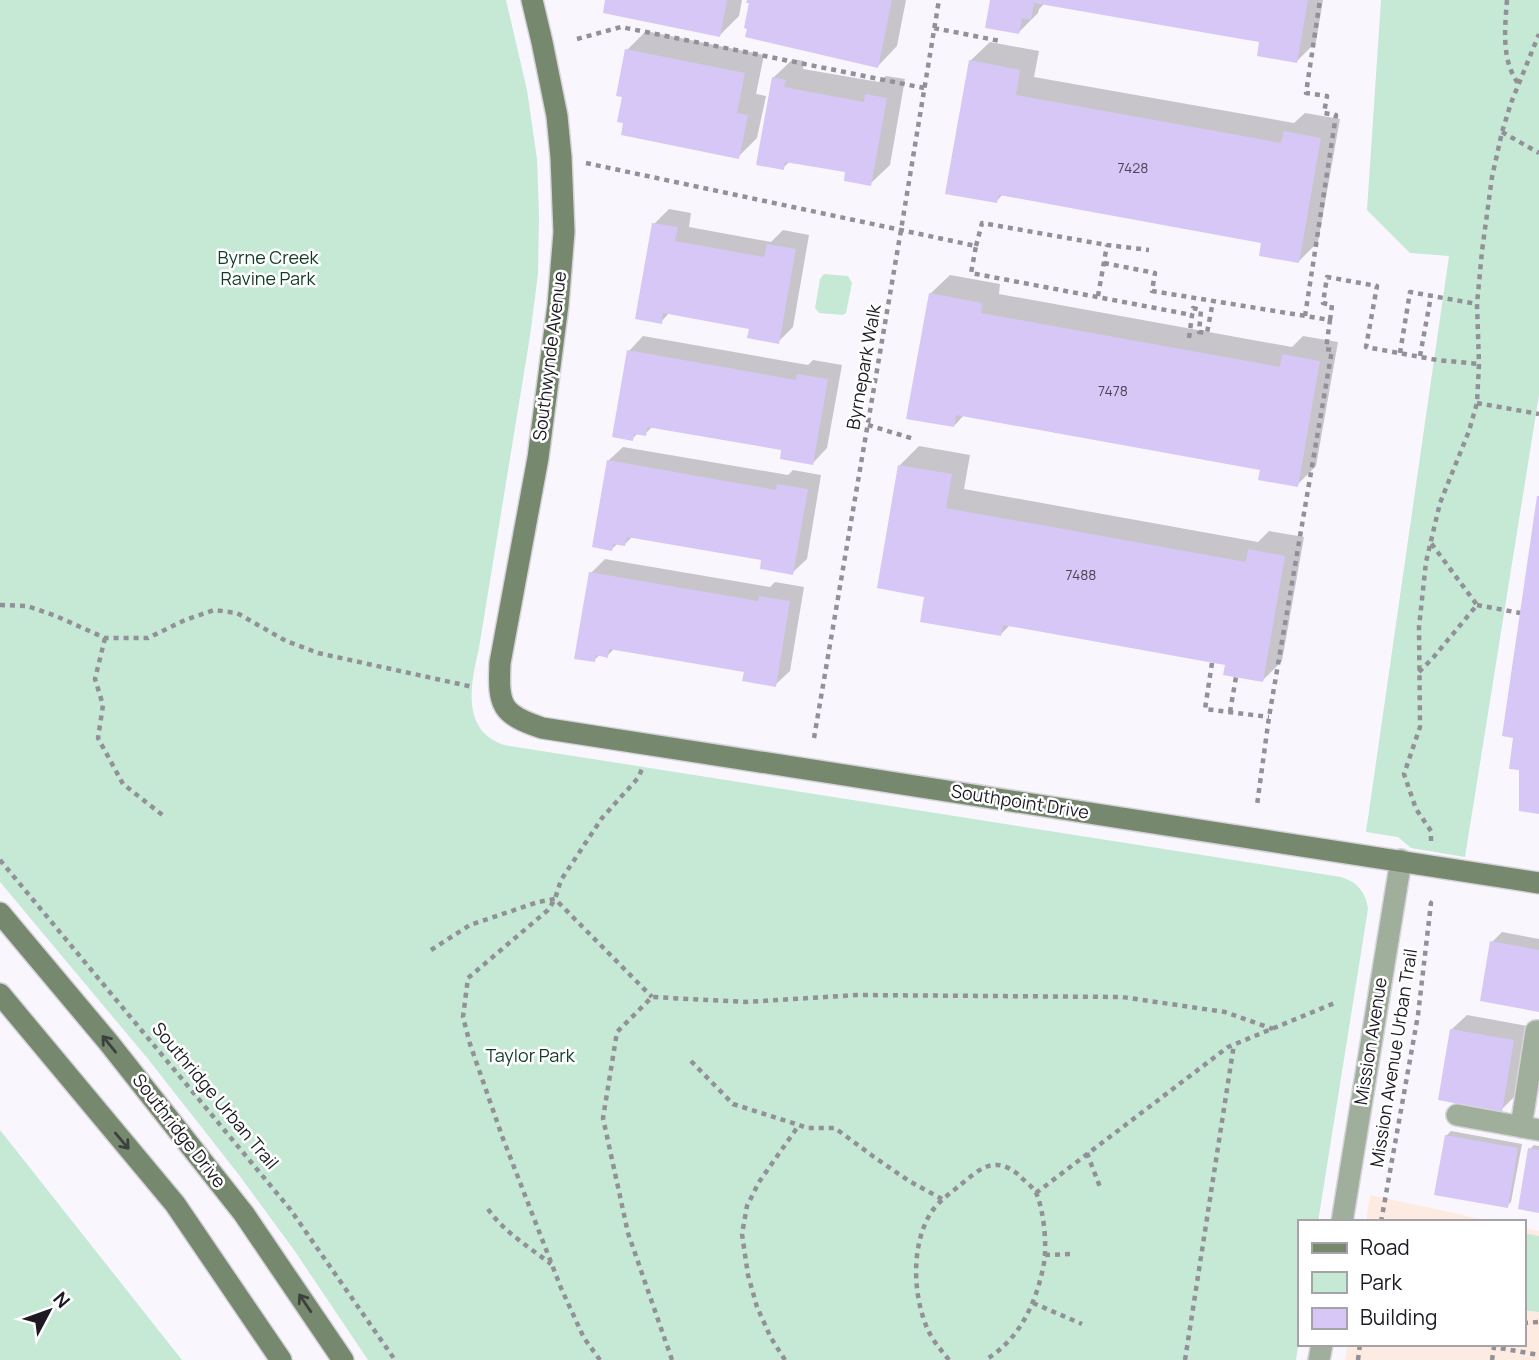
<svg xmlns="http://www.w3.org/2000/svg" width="1539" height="1360" font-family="Manrope,sans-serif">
<rect width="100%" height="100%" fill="#f9f7fd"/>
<path fill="#fdeae0" d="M 1370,1195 L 1495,1222 L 1366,1222 Z
M 1523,1228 L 1539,1231 L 1539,1360 L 1345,1360 L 1347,1344 L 1523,1344 Z"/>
<path fill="#c5e9d5" d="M 0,0 L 506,0 L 527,90 L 537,159 L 539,215 L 538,274 L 530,336 L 479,648 C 471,683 460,730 504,745 L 1341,877 C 1358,882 1366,893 1368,909 L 1318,1222 L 1299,1222 L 1299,1340 L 1296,1360 L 368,1360 L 294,1250 L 239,1175 L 148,1059 L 0,882 Z
M 1381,0 L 1539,0 L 1539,395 L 1465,857 L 1411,848 L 1398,837 L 1366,832 L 1449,256 L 1410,253 L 1367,210 Z
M 824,274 L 848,276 L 852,283 L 846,313 L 843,315 L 819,313 L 815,308 L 820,279 Z
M 0,1130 L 182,1360 L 0,1360 Z
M 1523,1233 L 1539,1236 L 1539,1312 L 1523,1310 Z"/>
<path fill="#0003" d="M 607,0 L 742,0 L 739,16 L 720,35 Z
M 748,0 L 906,0 L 897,46 L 878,66 Z
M 992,0 L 1323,0 L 1316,42 L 1297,61 L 1261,41 L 1045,3 L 1039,9 L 1038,13 L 1019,32 Z
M 646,31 L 764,55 L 756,94 L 766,96 L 757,138 L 738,157 L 624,96 L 627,50 Z
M 990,42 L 1039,51 L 1034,77 L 1294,123 L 1305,113 L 1340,119 L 1318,242 L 1299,261 L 1263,241 L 1003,194 L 997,201 L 970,61 Z
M 793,59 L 804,61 L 803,69 L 879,82 L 886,76 L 905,79 L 890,165 L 870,184 L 847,171 L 790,161 L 783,168 L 773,78 Z
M 669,209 L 691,213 L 689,227 L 771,242 L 783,230 L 809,235 L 793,327 L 778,342 L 751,327 L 670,312 L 661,322 L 654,224 Z
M 950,275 L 1000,284 L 999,294 L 1292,347 L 1303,336 L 1338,342 L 1316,466 L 1297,485 L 1262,468 L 965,414 L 954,426 L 930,294 Z
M 643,336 L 808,365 L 813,360 L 842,365 L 827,448 L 813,463 L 784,449 L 653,426 L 645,434 L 638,433 L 632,439 L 629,351 Z
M 919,446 L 970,455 L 964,489 L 1258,542 L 1269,531 L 1304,537 L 1282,661 L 1263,680 L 1227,664 L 1010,625 L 1001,634 L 926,595 L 900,465 Z
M 623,447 L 788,475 L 793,470 L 821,475 L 807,559 L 792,573 L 764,559 L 633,536 L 625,544 L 618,543 L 612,549 L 608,461 Z
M 605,559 L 770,587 L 775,582 L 804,587 L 790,671 L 775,685 L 746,671 L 615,648 L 607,656 L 600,655 L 594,660 L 591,573 Z
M 1502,932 L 1539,939 L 1539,1010 L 1492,942 Z
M 1467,1015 L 1528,1026 L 1516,1095 L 1501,1110 L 1452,1029 Z
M 1451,1131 L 1522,1144 L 1511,1202 L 1507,1206 L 1446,1136 Z
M 1534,1145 L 1539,1146 L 1539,1211 L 1530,1149 Z"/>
<path fill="#d7c7f6" d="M 605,0 L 727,0 L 720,37 L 603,13 Z
M 747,0 L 892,0 L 878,68 L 745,37 L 747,29 L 744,28 L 749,3 L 746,3 Z
M 990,0 L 1308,0 L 1297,63 L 1257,56 L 1259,42 L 1034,3 L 1031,20 L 1022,18 L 1019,34 L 985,28 Z
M 625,49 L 745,73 L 737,113 L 748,115 L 739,159 L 621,135 L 623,123 L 617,122 L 622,97 L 616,96 Z
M 969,60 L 1020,70 L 1016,95 L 1281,143 L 1284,131 L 1321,138 L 1299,263 L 1259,256 L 1261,243 L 999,195 L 997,203 L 945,194 Z
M 772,77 L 786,80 L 784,87 L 864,102 L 865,94 L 887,98 L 871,186 L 844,181 L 845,172 L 785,162 L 784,170 L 756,165 Z
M 652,223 L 678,227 L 675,241 L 764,257 L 767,244 L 796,249 L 779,344 L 747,338 L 749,329 L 663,313 L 662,324 L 635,319 Z
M 929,293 L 982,303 L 981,313 L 1280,367 L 1282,354 L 1320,361 L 1298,487 L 1258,480 L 1260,470 L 956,415 L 954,427 L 906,419 Z
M 627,350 L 796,380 L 797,374 L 828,379 L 813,465 L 780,459 L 781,450 L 647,427 L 646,436 L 634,434 L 633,441 L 612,437 Z
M 607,460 L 776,490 L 777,484 L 808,489 L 793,575 L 760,569 L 761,560 L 627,537 L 625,546 L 613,544 L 612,551 L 592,547 Z
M 898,465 L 952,474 L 946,508 L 1246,562 L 1248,549 L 1285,556 L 1263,682 L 1223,675 L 1225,665 L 1003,625 L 1001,636 L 920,622 L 924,597 L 877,588 Z
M 1537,496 L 1539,496 L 1539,814 L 1519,811 L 1519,770 L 1509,769 L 1513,738 L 1502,736 Z
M 589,572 L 758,601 L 759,596 L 790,601 L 776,687 L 742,681 L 744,672 L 609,649 L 608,658 L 596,655 L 595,662 L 574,659 Z
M 1490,941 L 1539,950 L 1539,1012 L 1480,1001 Z
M 1450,1029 L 1514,1040 L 1502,1112 L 1438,1100 Z
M 1445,1135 L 1518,1148 L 1508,1208 L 1434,1195 Z
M 1528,1148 L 1539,1150 L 1539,1213 L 1518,1209 Z"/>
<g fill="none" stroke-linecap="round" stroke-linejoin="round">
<defs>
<path id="street" d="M 1457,1115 L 1539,1130
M 1521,1127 L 1536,1031 L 1539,1031
M 1342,1222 L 1401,860
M 1319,1360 L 1322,1344"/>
<path id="secondary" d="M 532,0 L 542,42 L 557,116 L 561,157 L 564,232 L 558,305 L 538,458 L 500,663 C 498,706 501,714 542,728 L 1539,883
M 0,913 L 109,1043 L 244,1214 L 343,1360
M 0,994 L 175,1204 L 281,1360"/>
</defs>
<use href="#street" stroke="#d6d4da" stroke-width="24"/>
<use href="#secondary" stroke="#d6d4da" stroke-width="24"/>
<path stroke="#929098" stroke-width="4.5" stroke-dasharray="5 5" stroke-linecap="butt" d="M 1507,0 C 1505,27 1501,60 1518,83
M 934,28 L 1000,41
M 577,39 L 621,27 L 924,88
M 1502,132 L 1539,153
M 586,163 L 976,246 L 971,273 L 1192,315
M 976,246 L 982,223 L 1107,245 L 1149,250
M 1104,263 L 1155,273 L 1152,291 L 1330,320 L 1326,349 L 1332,350 L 1269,717 L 1257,805
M 1098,296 L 1107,245
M 1305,316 L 1336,115 L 1324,113 L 1327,96 L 1306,93 L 1320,0
M 1330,320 L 1332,305 L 1323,303 L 1327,277 L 1377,286 L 1366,347 L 1437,360 L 1479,364
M 1189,338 L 1193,308 L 1201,310 L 1199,332 L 1207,333 L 1213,301
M 1400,353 L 1410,292 L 1477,304
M 1420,356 L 1431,296
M 1477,403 L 1539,414
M 868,425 L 914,439
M 0,605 L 27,606 L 56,616 L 105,638 L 148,638 L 185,620 L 214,610 L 237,613 L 286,641 L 318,653 L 473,687
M 1477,605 L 1520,613
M 105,638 L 95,679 L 103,705 L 98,738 L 123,784 L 165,817
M 1212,663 L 1205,709 L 1269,717
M 1419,672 L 1432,659 L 1477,605 L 1431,543
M 1230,712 L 1236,677
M 814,738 L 901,230 L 939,0
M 1431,841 L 1431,831 L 1416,809 L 1404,774 L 1420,727 L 1419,627 L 1426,562 L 1440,503 L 1469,431 L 1477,403 L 1479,364 L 1477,304 L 1482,251 L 1492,177 L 1502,132 L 1511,103 L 1539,34
M 0,860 L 290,1209 L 395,1360
M 431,950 L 470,925 L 538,902 L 555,899 L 652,997
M 691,1061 L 733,1104 L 799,1125
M 1087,1153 L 1100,1187
M 1036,1193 L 1228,1047 L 1337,1002
M 488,1209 C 504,1232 529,1247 551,1264
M 1381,1222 L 1418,1015 L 1431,903 L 1427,901
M 1045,1255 L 1073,1254
M 1033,1303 L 1082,1324
M 1523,1323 L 1539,1322
M 600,1360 L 584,1338 L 561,1288 L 502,1136 L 470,1044 L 463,1017 L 468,978 L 548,910 L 555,899 L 561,880 L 602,818 L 638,778 L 642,769
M 672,1360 L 628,1233 L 603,1118 L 617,1032 L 652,997 L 746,1002 L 857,995 L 1122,997 L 1225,1012 L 1273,1029
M 785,1360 L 771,1338 L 757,1307 L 748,1275 L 742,1234 L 747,1206 L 759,1182 L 799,1125 L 807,1128 L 835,1128 L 874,1157 L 909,1181 L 942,1199
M 949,1360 C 941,1350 933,1341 928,1330 C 913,1297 911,1248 929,1216 C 936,1203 948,1195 959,1186 C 969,1178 982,1165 995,1165 C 1003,1164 1013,1170 1019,1175 C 1024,1181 1034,1187 1037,1195 C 1044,1213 1047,1244 1044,1263 C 1037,1301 1020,1340 985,1360
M 1185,1360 L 1234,1044
M 1358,1360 L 1360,1344
M 1492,1360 L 1494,1347 L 1539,1355"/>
<use href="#street" stroke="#a0ae9c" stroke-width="21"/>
<use href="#secondary" stroke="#76896f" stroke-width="21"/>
</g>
<defs><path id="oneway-shaft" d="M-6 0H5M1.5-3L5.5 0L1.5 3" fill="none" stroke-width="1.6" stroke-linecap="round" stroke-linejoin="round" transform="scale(1.75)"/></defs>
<g stroke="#3c413e">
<use href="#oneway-shaft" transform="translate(109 1044) rotate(-129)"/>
<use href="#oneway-shaft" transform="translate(122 1141) rotate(50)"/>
<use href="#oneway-shaft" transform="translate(305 1303) rotate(-124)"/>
</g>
<g text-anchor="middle" stroke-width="5" stroke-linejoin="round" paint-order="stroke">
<g font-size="14" fill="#4c4558">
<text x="1133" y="173">7428</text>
<text x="1113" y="396">7478</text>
<text x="1081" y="580">7488</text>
</g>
<g font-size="18" fill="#113c2a" stroke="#fff">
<text x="268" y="264">Byrne Creek<tspan x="268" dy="21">Ravine Park</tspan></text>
<text x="530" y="1062">Taylor Park</text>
</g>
<g font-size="18" fill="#1d1a24" stroke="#fff">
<text transform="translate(550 356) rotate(-83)" y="6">Southwynde Avenue</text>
<text transform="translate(864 367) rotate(-80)" y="6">Byrnepark Walk</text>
<text transform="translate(1020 802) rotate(9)" y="6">Southpoint Drive</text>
<text transform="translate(1371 1041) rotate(-81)" y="6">Mission Avenue</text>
<text transform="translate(1394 1058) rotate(-81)" y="6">Mission Avenue Urban Trail</text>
<text transform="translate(215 1096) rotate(50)" y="6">Southridge Urban Trail</text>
<text transform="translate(179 1131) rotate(52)" y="6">Southridge Drive</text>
</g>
</g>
<rect x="1298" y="1220" width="228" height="126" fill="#ffffff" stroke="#a5a3a7" stroke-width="2"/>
<rect x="1312" y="1243" width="35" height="10" fill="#76896f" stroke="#a5a3a7" stroke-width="2"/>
<text x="1360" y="1255" font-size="21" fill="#1d1a24">Road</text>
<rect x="1312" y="1272" width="35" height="21" fill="#c5e9d5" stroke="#a5a3a7" stroke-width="2"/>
<text x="1360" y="1290" font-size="21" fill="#1d1a24">Park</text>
<rect x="1312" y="1308" width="35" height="21" fill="#d7c7f6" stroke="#a5a3a7" stroke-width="2"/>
<text x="1360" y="1325" font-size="21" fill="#1d1a24">Building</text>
<g transform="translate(49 1311) rotate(49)" stroke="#ffffff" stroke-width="5" paint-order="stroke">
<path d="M0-5L12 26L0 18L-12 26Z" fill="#1d1a24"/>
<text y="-10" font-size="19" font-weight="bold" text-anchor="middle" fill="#1d1a24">N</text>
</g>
</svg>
